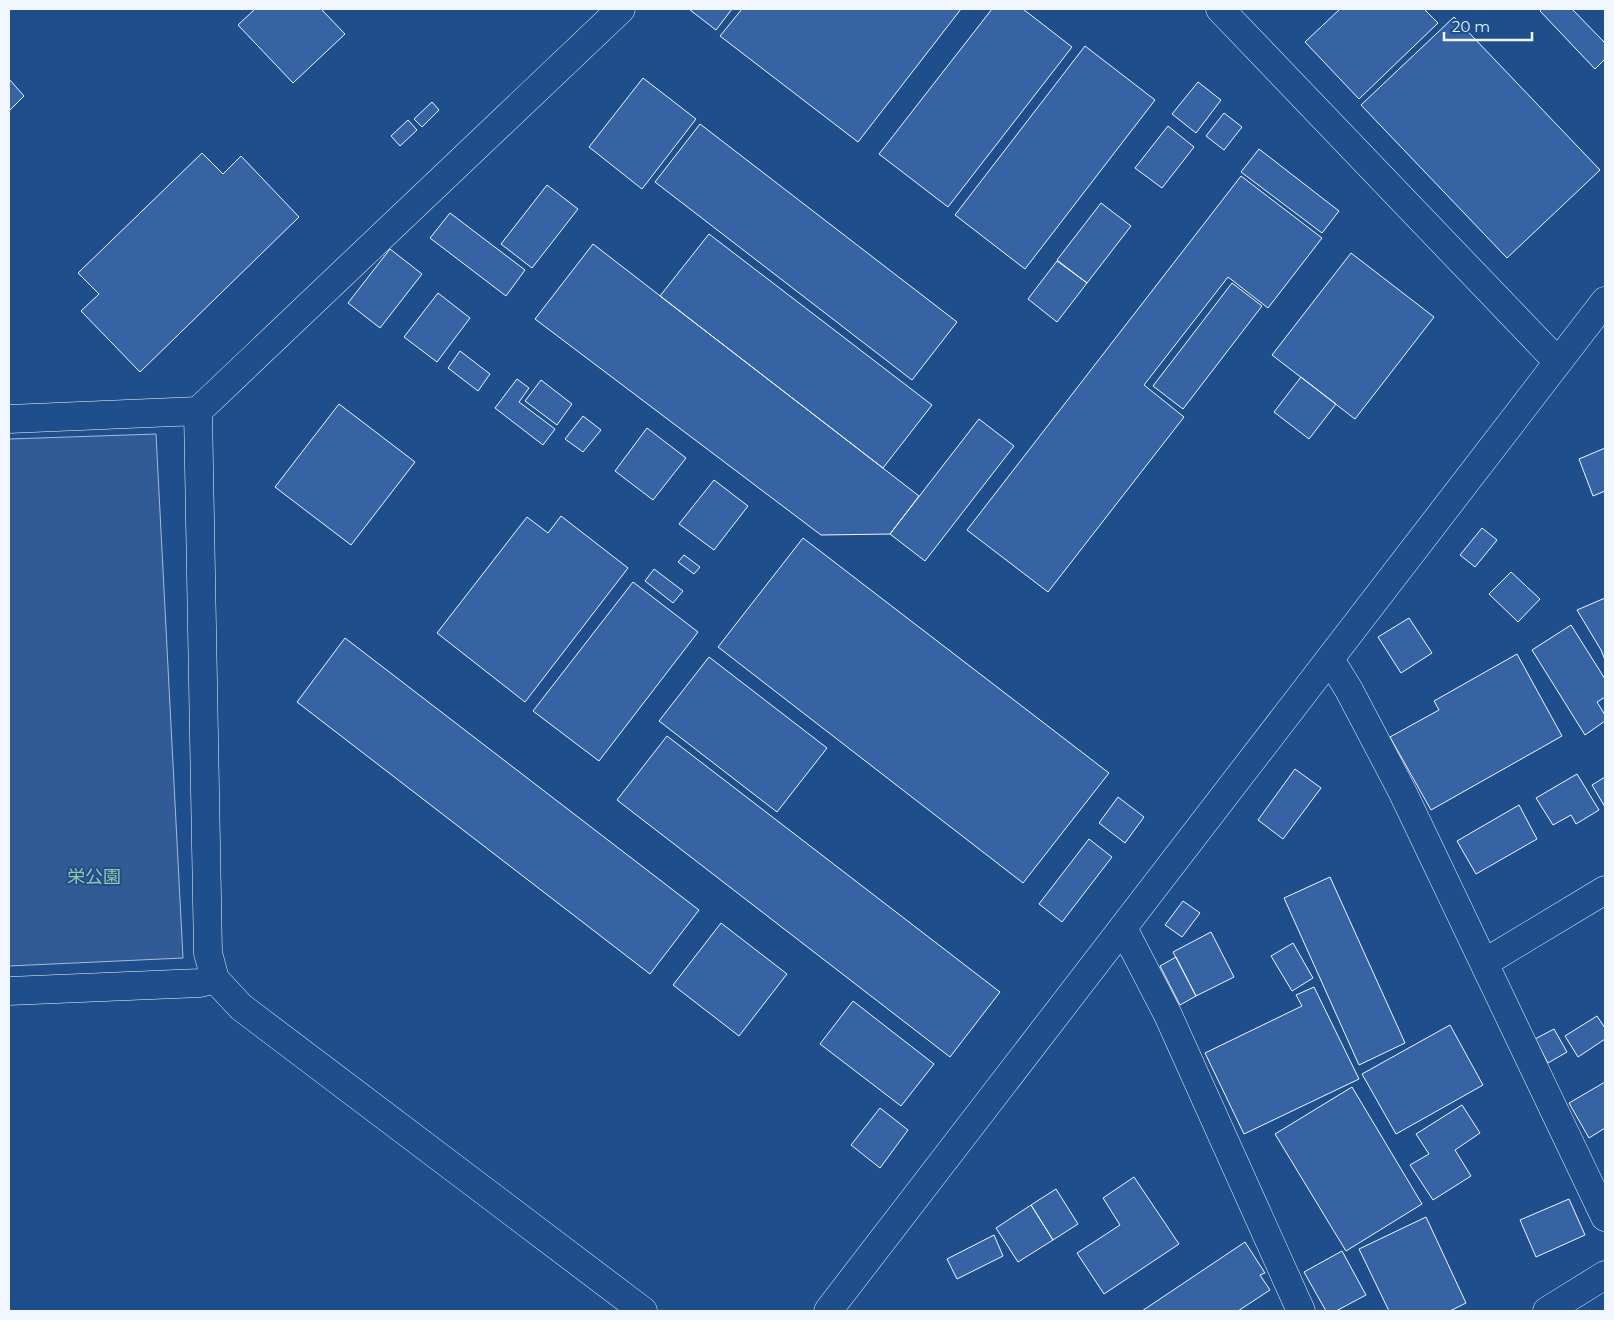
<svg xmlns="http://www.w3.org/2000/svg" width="1614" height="1320" font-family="Montserrat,'Noto Sans JP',sans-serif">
<rect width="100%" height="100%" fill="#1f4e8c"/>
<path fill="#305b95" stroke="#a8bbd7" d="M 156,434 L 183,958 L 9,966 L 9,439 Z"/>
<path fill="#3563a3" stroke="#f2f6ff" d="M 255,9 L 321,9 L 345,34 L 293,83 L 238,25 Z
M 691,9 L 732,9 L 716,30 L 690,10 Z
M 742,9 L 961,9 L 858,142 L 720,36 Z
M 992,9 L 1023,9 L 1072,47 L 948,207 L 879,154 Z
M 1340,9 L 1424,9 L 1438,23 L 1359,99 L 1305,42 Z
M 1542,9 L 1572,9 L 1605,43 L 1605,59 L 1595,69 L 1540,11 Z
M 1454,17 L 1600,170 L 1507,258 L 1361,105 Z
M 1085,46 L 1155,100 L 1025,269 L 955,215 Z
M 643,78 L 696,119 L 642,189 L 589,147 Z
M 9,79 L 24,96 L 9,111 Z
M 1198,82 L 1221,100 L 1196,133 L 1172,114 Z
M 432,102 L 439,110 L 422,127 L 414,119 Z
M 1224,113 L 1242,127 L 1224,150 L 1206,136 Z
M 408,120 L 417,130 L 400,146 L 391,136 Z
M 700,124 L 957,322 L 912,380 L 655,182 Z
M 1168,126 L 1194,147 L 1162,188 L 1135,168 Z
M 1259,149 L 1339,211 L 1322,233 L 1241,172 Z
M 202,153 L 223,174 L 241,156 L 299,217 L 140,372 L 81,311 L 99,294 L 78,273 Z
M 1241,176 L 1322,238 L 1268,308 L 1228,277 L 1144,385 L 1184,417 L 1048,592 L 967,530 Z
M 547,185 L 578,209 L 532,268 L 501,244 Z
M 1101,203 L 1131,226 L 1087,283 L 1057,260 Z
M 450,213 L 525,270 L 506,296 L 430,238 Z
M 709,234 L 932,405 L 883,468 L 660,296 Z
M 593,244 L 919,496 L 890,534 L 821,535 L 535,319 Z
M 390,249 L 422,274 L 380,328 L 348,303 Z
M 1351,253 L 1434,317 L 1355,419 L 1272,355 Z
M 1057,261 L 1087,283 L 1057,322 L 1028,299 Z
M 1232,283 L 1262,306 L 1183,409 L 1153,386 Z
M 438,293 L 470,318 L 437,362 L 404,337 Z
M 460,351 L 490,374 L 478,391 L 448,368 Z
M 1301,377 L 1336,404 L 1309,439 L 1274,412 Z
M 517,379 L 529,388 L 519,402 L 555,429 L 543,445 L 495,408 Z
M 541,380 L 572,404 L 557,425 L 525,401 Z
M 339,404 L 415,462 L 351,545 L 275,487 Z
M 583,416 L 601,430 L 583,452 L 565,439 Z
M 979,419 L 1014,446 L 925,561 L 890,534 Z
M 647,428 L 686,458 L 653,500 L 615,471 Z
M 1605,448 L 1605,491 L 1593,496 L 1579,459 Z
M 714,480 L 748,506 L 714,550 L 679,524 Z
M 561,516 L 628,568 L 525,702 L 437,633 L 527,517 L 548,533 Z
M 1482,528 L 1497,540 L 1475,567 L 1460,555 Z
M 803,538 L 1109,773 L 1023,883 L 718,647 Z
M 684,555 L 700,567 L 694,574 L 678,562 Z
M 654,569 L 683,591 L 673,603 L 645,581 Z
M 1511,572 L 1540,599 L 1518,622 L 1489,594 Z
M 633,582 L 698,632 L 599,761 L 533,711 Z
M 1605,598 L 1605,660 L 1601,650 L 1577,610 Z
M 1409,618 L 1432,653 L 1401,673 L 1378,637 Z
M 1571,625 L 1605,679 L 1605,697 L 1597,702 L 1605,715 L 1605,721 L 1585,735 L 1532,650 Z
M 345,638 L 699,910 L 650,974 L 297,702 Z
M 1517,654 L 1562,736 L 1431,810 L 1390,737 L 1439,710 L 1434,701 Z
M 709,657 L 827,748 L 777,812 L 659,721 Z
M 667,736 L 1000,992 L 950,1057 L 617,800 Z
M 1295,769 L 1321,788 L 1283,839 L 1258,820 Z
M 1577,774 L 1599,810 L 1576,824 L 1571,815 L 1553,825 L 1536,798 Z
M 1605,777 L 1605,807 L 1592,785 Z
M 1118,797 L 1144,817 L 1125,843 L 1099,823 Z
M 1519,805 L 1537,839 L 1476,874 L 1457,841 Z
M 1089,839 L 1112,857 L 1062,922 L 1039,904 Z
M 1330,877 L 1405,1043 L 1359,1065 L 1284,898 Z
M 1183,901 L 1200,913 L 1182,937 L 1165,925 Z
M 721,923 L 787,974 L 739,1036 L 673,985 Z
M 1211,932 L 1234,977 L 1196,996 L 1173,952 Z
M 1293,943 L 1313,978 L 1292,991 L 1271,956 Z
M 1176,957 L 1196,996 L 1180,1005 L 1160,966 Z
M 1314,987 L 1359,1079 L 1244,1134 L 1205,1053 L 1302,1006 L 1296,995 Z
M 853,1001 L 934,1064 L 901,1106 L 820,1044 Z
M 1597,1016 L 1605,1028 L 1605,1039 L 1578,1057 L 1565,1036 Z
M 1450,1025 L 1483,1085 L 1396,1134 L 1362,1074 Z
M 1554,1029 L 1567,1052 L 1548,1063 L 1535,1039 Z
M 1605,1082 L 1605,1128 L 1589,1138 L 1569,1103 Z
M 1352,1087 L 1422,1204 L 1346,1251 L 1275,1134 Z
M 1462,1105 L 1480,1133 L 1455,1150 L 1471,1176 L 1433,1200 L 1410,1165 L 1429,1154 L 1416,1134 Z
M 880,1108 L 908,1130 L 880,1168 L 851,1145 Z
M 1134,1177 L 1179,1244 L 1104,1294 L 1077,1253 L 1120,1225 L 1103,1198 Z
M 1056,1189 L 1078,1224 L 1053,1240 L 1031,1205 Z
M 1569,1199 L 1585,1235 L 1536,1257 L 1520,1220 Z
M 1031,1205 L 1053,1240 L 1018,1262 L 996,1228 Z
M 1426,1217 L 1466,1303 L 1450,1311 L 1389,1311 L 1359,1249 Z
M 994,1235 L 1003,1256 L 957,1279 L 947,1259 Z
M 1245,1242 L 1265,1273 L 1260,1275 L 1270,1290 L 1238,1311 L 1142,1311 Z
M 1342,1251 L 1366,1295 L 1336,1311 L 1326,1311 L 1304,1272 Z"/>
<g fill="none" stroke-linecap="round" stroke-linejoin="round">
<defs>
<path id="minor" d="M 621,9 L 198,411 L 208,953 L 215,979 L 241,1007 L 643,1311
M 1220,9 L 1558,362
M 9,419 L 198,411
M 1330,659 L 1349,690 L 1402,791 L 1605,1217
M 1123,928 L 1168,1015 L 1301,1311
M 1484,963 L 1605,890
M 9,991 L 200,983 L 215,979
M 828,1311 L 1605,301
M 1547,1311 L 1605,1275"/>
</defs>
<use href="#minor" stroke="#f2f6ff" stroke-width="29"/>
<use href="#minor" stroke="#1f4e8c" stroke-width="28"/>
</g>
<g text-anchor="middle" stroke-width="4" stroke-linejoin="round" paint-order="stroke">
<g font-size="18" fill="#97c8a6" stroke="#1f4e8c">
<text x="94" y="883">栄公園</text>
</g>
</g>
<rect width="1614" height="1320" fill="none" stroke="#f2f6ff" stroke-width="20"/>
<path d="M1444 32v8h88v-8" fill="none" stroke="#f2f6ff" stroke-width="2.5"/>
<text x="1452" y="32" font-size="15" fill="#f2f6ff" stroke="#1f4e8c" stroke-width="4" paint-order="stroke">20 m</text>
</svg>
